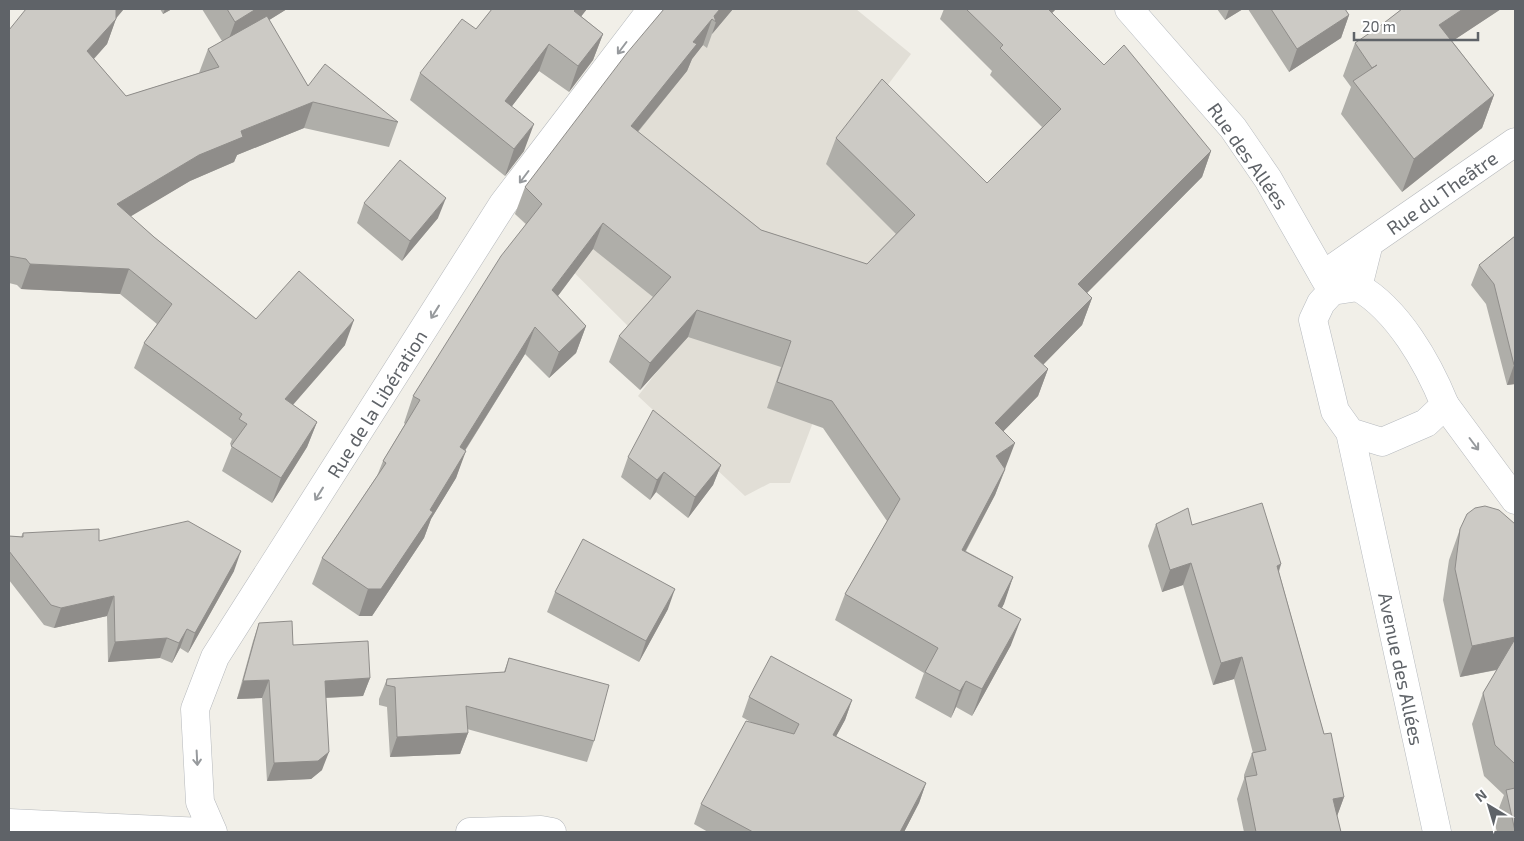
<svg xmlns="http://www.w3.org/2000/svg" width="1524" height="841" font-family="'Exo 2',sans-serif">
<rect width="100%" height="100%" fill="#f1efe8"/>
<path fill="#e1ded6" d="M 675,9 L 856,9 L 911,54 L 872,106 L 925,262 L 843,343 L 790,483 L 770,483 L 745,496 L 638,396 L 666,360 L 635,333 L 514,213 Z"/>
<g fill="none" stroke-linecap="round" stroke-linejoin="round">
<defs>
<path id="street" d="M 1323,275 L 1369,243
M 1358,287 L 1369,243 L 1515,142
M 1445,405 L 1515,500
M 9,823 L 203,832
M 213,832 L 200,802 L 195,709 L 215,657 L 503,204 L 652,9
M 470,832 L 541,830 L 552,832"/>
<path id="secondary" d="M 1129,9 L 1233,128 L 1268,179 L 1332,291
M 1358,287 C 1398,310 1428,363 1445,405 L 1426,423 L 1382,442 L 1350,432 L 1335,411 L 1313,320 L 1321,303 L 1332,291 Z
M 1350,432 L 1437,832"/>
</defs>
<use href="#street" stroke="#b5b8bc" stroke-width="29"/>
<use href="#secondary" stroke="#b6babf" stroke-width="29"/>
<use href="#street" stroke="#fff" stroke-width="28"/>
<use href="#secondary" stroke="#fff" stroke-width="28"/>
</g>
<path fill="#afaea9" d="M 160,9 L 172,9 L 163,14 Z
M 202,9 L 287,9 L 269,20 L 308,86 L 398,122 L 389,147 L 304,128 L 237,155 L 234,162 L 190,181 L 130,216 L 154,237 L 256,319 L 345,345 L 293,405 L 317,422 L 307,447 L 272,503 L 222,471 L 232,446 L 230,444 L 232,439 L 134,368 L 144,343 L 157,324 L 120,294 L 21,289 L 17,285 L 9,283 L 9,30 L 116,18 L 107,44 L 94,59 L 126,96 L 199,73 L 208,49 L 222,41 Z
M 492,9 L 587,9 L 581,16 L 603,34 L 593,60 L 569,92 L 539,71 L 512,106 L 524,151 L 505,176 L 410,100 L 420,73 L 476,29 Z
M 664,9 L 733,9 L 712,34 L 707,48 L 703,45 L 692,59 L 687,71 L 638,132 L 761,230 L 867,264 L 896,234 L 826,164 L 836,138 L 987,183 L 1042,127 L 990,75 L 992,71 L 940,19 L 944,9 L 1056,9 L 1052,13 L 1104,65 L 1211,151 L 1202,177 L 1087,293 L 1092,298 L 1082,325 L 1043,365 L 1048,369 L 1038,396 L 1003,431 L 1005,470 L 995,495 L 966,551 L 1013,577 L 1002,608 L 1011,645 L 972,716 L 956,707 L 951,718 L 915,698 L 924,673 L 835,620 L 845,594 L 887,521 L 823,428 L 767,408 L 781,367 L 688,337 L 640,390 L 609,362 L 619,336 L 653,297 L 593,249 L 558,296 L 586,326 L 576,353 L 549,378 L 525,354 L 465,451 L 456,478 L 431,519 L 424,538 L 372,616 L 359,616 L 312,584 L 322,558 L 377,476 L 383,461 L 405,424 L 404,423 L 413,396 L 526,224 L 515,214 L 525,187 Z
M 1217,9 L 1243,9 L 1225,20 Z
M 1248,9 L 1345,9 L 1349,15 L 1341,38 L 1289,72 Z
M 1402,9 L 1501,9 L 1452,41 L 1494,95 L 1482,128 L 1402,192 L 1341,114 L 1351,87 L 1343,76 L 1355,43 L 1380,26 Z
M 364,203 L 438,218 L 402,261 L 357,223 Z
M 1515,236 L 1515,384 L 1507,385 L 1486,304 L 1471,285 L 1479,265 Z
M 628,457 L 721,465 L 713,485 L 688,518 L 656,492 L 650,500 L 621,477 Z
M 1156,524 L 1192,525 L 1281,564 L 1279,572 L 1324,734 L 1344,797 L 1337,816 L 1341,832 L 1244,832 L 1237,799 L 1244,779 L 1244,775 L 1252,753 L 1253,753 L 1234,679 L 1213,685 L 1183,585 L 1162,592 L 1148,546 Z
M 1515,524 L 1515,832 L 1497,832 L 1494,821 L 1504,795 L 1484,776 L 1472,724 L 1483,693 L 1497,670 L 1460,677 L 1443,600 L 1449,560 L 1460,529 Z
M 23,533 L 99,541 L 234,571 L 188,653 L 180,648 L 172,663 L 160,658 L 108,662 L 107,616 L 54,628 L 44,625 L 9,580 L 9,536 L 21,537 Z
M 555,592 L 668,609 L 639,662 L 547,612 Z
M 259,623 L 293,645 L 370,678 L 363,696 L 326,698 L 322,770 L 311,779 L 267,781 L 262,698 L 237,699 L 253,641 Z
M 509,658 L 594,741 L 587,762 L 467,729 L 468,733 L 460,754 L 390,757 L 387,707 L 379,705 L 379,699 L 387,679 L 504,672 Z
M 749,697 L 852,700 L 845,720 L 836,736 L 926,783 L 919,803 L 904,832 L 708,832 L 694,824 L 701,804 L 754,724 L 742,717 Z"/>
<path fill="#8f8d8a" d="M 114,9 L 124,9 L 108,28 L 116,19 L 107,44 L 78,76 L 87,51 Z
M 165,9 L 172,9 L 163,14 Z
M 256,9 L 287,9 L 226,47 L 235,22 Z
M 576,9 L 587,9 L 565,37 L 574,11 Z
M 720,9 L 733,9 L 712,34 L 716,22 L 714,16 Z
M 1042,9 L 1056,9 L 1034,31 Z
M 1229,9 L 1243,9 L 1225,20 Z
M 1463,9 L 1501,9 L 1427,58 L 1439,25 Z
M 1349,15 L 1341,38 L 1289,72 L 1297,49 Z
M 712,19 L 703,45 L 692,59 L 687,71 L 621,152 L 631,126 L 693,42 Z
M 603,34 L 593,60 L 569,92 L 578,66 Z
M 549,44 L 539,71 L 495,128 L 505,101 Z
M 1494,95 L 1482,128 L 1402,192 L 1414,159 Z
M 313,102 L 304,128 L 237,155 L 234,162 L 190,181 L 108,230 L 117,204 L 199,155 L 241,131 Z
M 534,124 L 524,151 L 505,176 L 514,149 Z
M 1211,151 L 1202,177 L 1069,311 L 1078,284 Z
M 446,198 L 438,218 L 402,261 L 410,241 Z
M 603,223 L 593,249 L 542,317 L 552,290 Z
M 30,264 L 129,269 L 120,294 L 21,289 Z
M 1092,298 L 1082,325 L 1025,383 L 1034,356 Z
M 697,310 L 688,337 L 640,390 L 650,363 Z
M 354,320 L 345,345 L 276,424 L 285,399 Z
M 586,326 L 576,353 L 549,378 L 559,352 Z
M 535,327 L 525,354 L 450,474 L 460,447 Z
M 1514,365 L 1515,365 L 1515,384 L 1507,385 Z
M 1048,369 L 1038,396 L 985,450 L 995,423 Z
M 317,422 L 307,447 L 272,503 L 281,478 Z
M 1015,443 L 995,495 L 952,576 L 996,456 Z
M 466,451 L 456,478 L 431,519 L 424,538 L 372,616 L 359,616 L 368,589 L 430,510 Z
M 721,465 L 713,485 L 688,518 L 695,497 Z
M 664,472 L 656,492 L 650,500 L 657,480 Z
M 241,551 L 234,571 L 188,653 L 195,633 Z
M 1191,563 L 1183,585 L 1162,592 L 1170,570 Z
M 1281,564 L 1273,586 L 1277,566 Z
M 1013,577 L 1004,604 L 988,632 L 998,606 Z
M 675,589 L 668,609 L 639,662 L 646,641 Z
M 114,596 L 107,616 L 54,628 L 61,608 Z
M 1021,619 L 1011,645 L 972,716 L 982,689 Z
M 187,629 L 180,648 L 172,663 L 179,643 Z
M 1515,637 L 1515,640 L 1505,668 L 1460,677 L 1472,646 Z
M 167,638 L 160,658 L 108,662 L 115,642 Z
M 1242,657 L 1234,679 L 1213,685 L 1221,663 Z
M 370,678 L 363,696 L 318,698 L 325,681 Z
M 269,680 L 262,698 L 237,699 L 243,681 Z
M 966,681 L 956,707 L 951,718 L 960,691 Z
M 852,700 L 845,720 L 826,755 L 833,735 Z
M 468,733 L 460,754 L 390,757 L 397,737 Z
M 329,752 L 322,770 L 311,779 L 267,781 L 274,763 Z
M 926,783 L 919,803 L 904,832 L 900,832 Z
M 1344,797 L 1336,819 L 1333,799 Z"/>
<path fill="#cccac5" stroke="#8f8d8a" d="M 26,9 L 116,9 L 116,19 L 87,51 L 126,96 L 219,67 L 208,49 L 267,16 L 308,86 L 325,64 L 398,122 L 313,102 L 241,131 L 243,137 L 199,155 L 117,204 L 154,237 L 256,319 L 299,271 L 354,320 L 285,399 L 317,422 L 281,478 L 231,446 L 247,424 L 239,419 L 242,414 L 144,343 L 172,304 L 129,269 L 30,264 L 26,259 L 9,256 L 9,30 Z
M 227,9 L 256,9 L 235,22 Z
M 492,9 L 576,9 L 574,11 L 603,34 L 578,66 L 549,44 L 505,101 L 534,124 L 514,149 L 420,73 L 462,19 L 476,29 Z
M 664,9 L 720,9 L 714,16 L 716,22 L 712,19 L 693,42 L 697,44 L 631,126 L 761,230 L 867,264 L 915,215 L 836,138 L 882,79 L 987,183 L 1061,109 L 1000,48 L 1003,45 L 966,9 L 1048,9 L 1104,65 L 1124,45 L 1211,151 L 1078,284 L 1092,298 L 1034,356 L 1048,369 L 995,423 L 1015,443 L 996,456 L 1005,469 L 962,550 L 1013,577 L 998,606 L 1021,619 L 982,689 L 966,681 L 960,691 L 925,672 L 938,648 L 845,594 L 900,499 L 832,401 L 777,382 L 791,341 L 697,310 L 650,363 L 619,336 L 671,277 L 603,223 L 552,290 L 586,326 L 559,352 L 535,327 L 460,447 L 466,451 L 430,510 L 433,512 L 381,589 L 368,589 L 322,558 L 386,463 L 383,461 L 420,400 L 413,396 L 501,256 L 542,204 L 525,187 L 627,53 Z
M 1271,9 L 1345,9 L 1349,15 L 1297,49 Z
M 1402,9 L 1463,9 L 1439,25 L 1494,95 L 1414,159 L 1353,81 L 1377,65 L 1372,68 L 1355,43 L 1380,26 Z
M 400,160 L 446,198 L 410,241 L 364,203 Z
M 1515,236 L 1515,365 L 1514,365 L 1494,284 L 1479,265 Z
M 653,410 L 721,465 L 695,497 L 664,472 L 657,480 L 628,457 Z
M 1262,503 L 1281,564 L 1277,566 L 1324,734 L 1331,733 L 1344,797 L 1333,799 L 1341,832 L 1256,832 L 1245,777 L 1257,775 L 1252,753 L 1266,750 L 1242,657 L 1221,663 L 1191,563 L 1170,570 L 1156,524 L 1188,508 L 1192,525 Z
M 1485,506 L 1499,510 L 1515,524 L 1515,637 L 1472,646 L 1455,569 L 1460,529 L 1467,514 L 1475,508 Z
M 188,521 L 241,551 L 195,633 L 187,629 L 179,643 L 167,638 L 115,642 L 114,596 L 61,608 L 51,605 L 9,551 L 9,536 L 23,537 L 23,533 L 99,529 L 99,541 Z
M 583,539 L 675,589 L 646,641 L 555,592 Z
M 292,621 L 293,645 L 368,641 L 370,678 L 325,681 L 329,752 L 318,761 L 274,763 L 269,680 L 243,681 L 259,623 Z
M 1515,639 L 1515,764 L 1495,745 L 1483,693 Z
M 771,656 L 852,700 L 833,735 L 926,783 L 900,832 L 753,832 L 701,804 L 746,721 L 794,734 L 799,724 L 749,697 Z
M 509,658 L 609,685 L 594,741 L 466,706 L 468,733 L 397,737 L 395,687 L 386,685 L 387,679 L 505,672 Z
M 1515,788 L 1515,831 L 1506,790 Z"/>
<defs><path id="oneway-shaft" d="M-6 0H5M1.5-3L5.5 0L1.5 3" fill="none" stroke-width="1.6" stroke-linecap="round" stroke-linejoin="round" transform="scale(1.25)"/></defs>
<g stroke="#979a9d">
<use href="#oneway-shaft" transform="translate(622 48) rotate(127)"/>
<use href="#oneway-shaft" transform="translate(524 177) rotate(127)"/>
<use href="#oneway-shaft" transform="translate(435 312) rotate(122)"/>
<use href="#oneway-shaft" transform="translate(1474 444) rotate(53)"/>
<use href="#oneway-shaft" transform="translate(319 494) rotate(122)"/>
<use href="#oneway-shaft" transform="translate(197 758) rotate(87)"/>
</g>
<g text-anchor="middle" stroke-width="4" stroke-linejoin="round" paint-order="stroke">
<g font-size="19" fill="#5f6368" stroke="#fff">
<text transform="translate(1248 156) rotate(55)" y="7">Rue des Allées</text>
<text transform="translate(1442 193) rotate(-35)" y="7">Rue du Theâtre</text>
<text transform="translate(377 404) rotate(-58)" y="7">Rue de la Libération</text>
<text transform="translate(1401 669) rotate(78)" y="7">Avenue des Allées</text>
</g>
</g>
<rect width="1524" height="841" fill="none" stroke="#5f6368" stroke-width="20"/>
<g transform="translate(1489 806) rotate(322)" stroke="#ffffff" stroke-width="4" paint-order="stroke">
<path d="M0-4L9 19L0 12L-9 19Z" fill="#5f6368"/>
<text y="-8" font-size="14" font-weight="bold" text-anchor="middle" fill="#5f6368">N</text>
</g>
<path d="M1354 32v8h124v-8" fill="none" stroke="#5f6368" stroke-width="2.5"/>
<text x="1362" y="32" font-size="15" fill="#5f6368" stroke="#ffffff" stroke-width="4" paint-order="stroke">20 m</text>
</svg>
